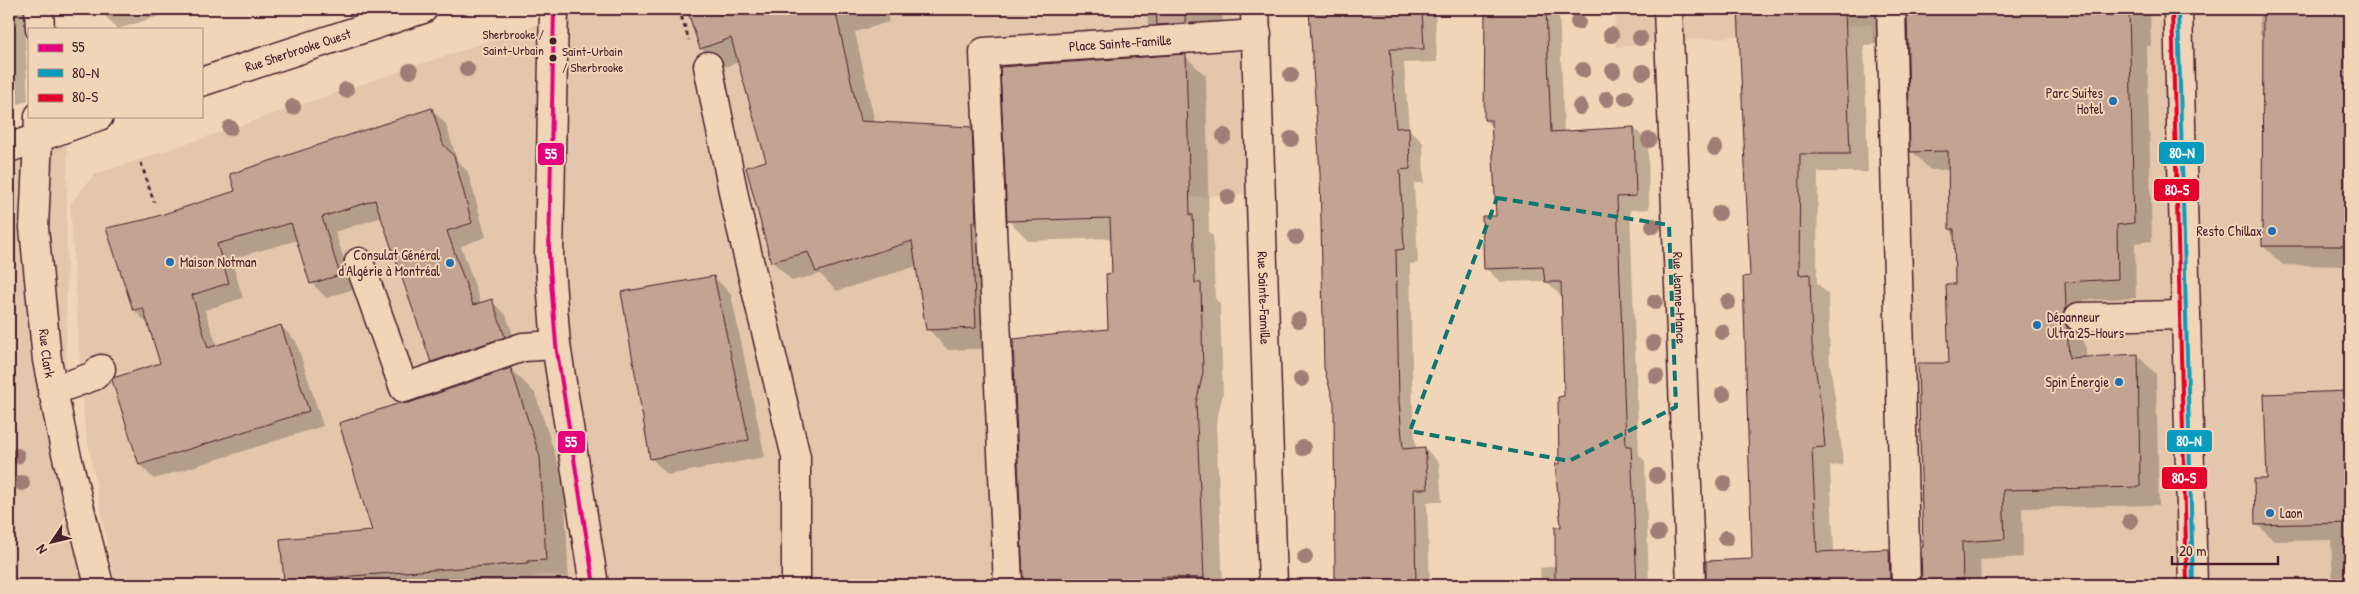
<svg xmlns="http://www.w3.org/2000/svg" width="2359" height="594" font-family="'Patrick Hand',sans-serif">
<rect width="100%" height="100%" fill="#f1d5b8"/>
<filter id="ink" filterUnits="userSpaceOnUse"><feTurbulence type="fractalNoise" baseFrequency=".02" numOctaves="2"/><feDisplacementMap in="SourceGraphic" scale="10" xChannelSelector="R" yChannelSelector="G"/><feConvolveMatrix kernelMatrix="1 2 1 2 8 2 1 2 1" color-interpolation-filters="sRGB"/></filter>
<g filter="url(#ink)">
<path fill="#e3c6ac" d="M 584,9 L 1273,9 L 1271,192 L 990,211 L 1005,585 L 647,585 L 544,574 L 504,585 L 115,585 L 84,421 L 70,204 L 94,175 Z
M 1615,9 L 2350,9 L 2350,585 L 1921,585 L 1879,78 L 1871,24 L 1616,47 Z
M 67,135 L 66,415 L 94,585 L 9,585 L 9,155 Z"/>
<path fill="#0003" d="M 9,9 L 24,9 L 28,101 L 9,107 Z
M 102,9 L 182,9 L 118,29 L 104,15 Z
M 688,9 L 886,9 L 889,22 L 855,32 L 875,123 L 971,128 L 991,148 L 996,348 L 948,350 L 928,329 L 917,266 L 837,291 L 820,274 L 792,281 L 772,261 L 768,162 L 740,62 L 721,68 L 701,48 Z
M 1147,9 L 1222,9 L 1224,38 L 1165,42 L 1148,25 Z
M 1310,9 L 1435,9 L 1437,62 L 1404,63 L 1409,129 L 1423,143 L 1424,183 L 1414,183 L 1418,263 L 1410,264 L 1413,415 L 1416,449 L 1425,448 L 1439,463 L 1442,502 L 1427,502 L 1430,585 L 1339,585 L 1335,402 Z
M 1486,9 L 1559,9 L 1564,132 L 1634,128 L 1648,142 L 1649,209 L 1630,210 L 1639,455 L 1645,461 L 1649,585 L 1500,585 L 1500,584 L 1541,582 L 1540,568 L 1556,566 L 1562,528 L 1560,465 L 1566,397 L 1563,295 L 1560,295 L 1546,281 L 1500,282 L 1486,268 L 1498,217 L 1492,127 L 1485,120 Z
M 1740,9 L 2150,9 L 2151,46 L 2147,46 L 2152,241 L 2135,243 L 2136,298 L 2083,300 L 2085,327 L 2082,337 L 2086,347 L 2086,358 L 2138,356 L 2156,374 L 2159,505 L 2022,508 L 2023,557 L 1980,560 L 1981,585 L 1923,585 L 1920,364 L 1951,364 L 1956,285 L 1956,235 L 1950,229 L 1949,170 L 1930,170 L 1912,151 L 1908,12 L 1902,14 L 1894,43 L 1864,45 L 1868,172 L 1818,172 L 1817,283 L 1828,294 L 1830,364 L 1840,432 L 1843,465 L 1830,466 L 1834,552 L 1889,550 L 1908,568 L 1909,585 L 1748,585 L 1747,561 L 1753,560 L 1751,277 Z
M 2259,9 L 2350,9 L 2350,266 L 2283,265 L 2263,246 L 2264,39 L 2260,34 Z
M 1185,56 L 1206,76 L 1209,233 L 1213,236 L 1215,298 L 1220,304 L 1223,394 L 1216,424 L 1223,585 L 1030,585 L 1025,580 L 1109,330 L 1113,275 L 1112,238 L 1029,241 L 1008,220 Z
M 432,110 L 446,124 L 457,160 L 468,172 L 486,237 L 461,246 L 481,304 L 491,301 L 506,315 L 519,351 L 446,376 L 432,362 L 382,217 L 335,232 L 354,289 L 326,298 L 312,283 L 298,240 L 231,259 L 243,298 L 205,310 L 217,346 L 281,326 L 296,341 L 323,426 L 154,479 L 140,465 L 162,364 L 149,325 L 134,310 L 148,220 L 236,191 Z
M 714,277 L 731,294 L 765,457 L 668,475 L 651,458 Z
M 511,369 L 535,393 L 564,482 L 569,584 L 290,585 L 285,580 L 374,532 L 409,404 Z
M 2350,392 L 2350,585 L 2333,585 L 2331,540 L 2274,541 L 2257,524 L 2268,481 L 2266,395 Z"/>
<path fill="#c3a391" stroke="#4a1f2b" d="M 687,9 L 835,9 L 860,121 L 972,127 L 976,222 L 972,222 L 976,328 L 926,330 L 912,241 L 816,272 L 808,252 L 771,262 L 746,167 L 766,161 L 731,38 L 700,49 Z
M 1156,9 L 1185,9 L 1185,23 L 1157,25 Z
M 1309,9 L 1422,9 L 1424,49 L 1390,49 L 1396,128 L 1409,127 L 1410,169 L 1400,170 L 1404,249 L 1396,250 L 1399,400 L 1403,449 L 1425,447 L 1428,489 L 1414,489 L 1416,585 L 1335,585 L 1334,403 L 1324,368 L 1320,173 Z
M 1492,9 L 1546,9 L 1551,132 L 1634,127 L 1636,196 L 1617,197 L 1626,446 L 1631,446 L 1637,585 L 1555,585 L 1555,527 L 1561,527 L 1555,464 L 1559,464 L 1558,397 L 1564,396 L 1561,282 L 1545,282 L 1543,267 L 1484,269 L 1482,216 L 1496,216 L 1491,120 L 1484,120 L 1485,10 Z
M 1738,9 L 1845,9 L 1850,154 L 1800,154 L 1799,275 L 1810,274 L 1812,345 L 1822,413 L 1825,447 L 1812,448 L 1817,552 L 1889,549 L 1890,585 L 1706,585 L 1706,561 L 1752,559 L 1743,277 L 1750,276 Z
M 1907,9 L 2129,9 L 2134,223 L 2117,225 L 2118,279 L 2065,282 L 2066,308 L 2063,318 L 2067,327 L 2069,358 L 2138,354 L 2140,487 L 2003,490 L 2005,539 L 1962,542 L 1963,585 L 1922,585 L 1921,547 L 1923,547 L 1918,363 L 1949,363 L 1946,284 L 1955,284 L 1954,229 L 1949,229 L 1948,151 L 1910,152 Z
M 2263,9 L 2350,9 L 2350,246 L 2262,246 Z
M 1186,54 L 1190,215 L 1193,215 L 1195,283 L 1201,283 L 1203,373 L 1196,403 L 1204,578 L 1161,577 L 1161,585 L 1045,585 L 1044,582 L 1023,581 L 1013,339 L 1108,329 L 1106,274 L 1112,273 L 1110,218 L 1007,221 L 1000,67 Z
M 432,108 L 443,144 L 454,156 L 472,223 L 447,231 L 473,305 L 492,299 L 505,337 L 431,362 L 375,200 L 322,217 L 340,275 L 310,284 L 291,223 L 217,244 L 229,283 L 192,295 L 208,348 L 281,325 L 309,411 L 139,465 L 112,380 L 113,378 L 160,363 L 143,308 L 133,310 L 106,228 L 148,219 L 235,191 L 230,174 Z
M 714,276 L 749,440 L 650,459 L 621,292 Z
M 511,368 L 540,457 L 546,560 L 528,561 L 528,563 L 284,581 L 280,539 L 372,531 L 339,423 L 400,403 L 409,403 Z
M 2350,391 L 2350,523 L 2255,525 L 2254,479 L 2267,479 L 2264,394 Z"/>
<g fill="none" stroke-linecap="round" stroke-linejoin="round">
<defs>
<g id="minor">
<path d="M 39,9 L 40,29"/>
<path id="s1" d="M 1255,9 L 1273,585"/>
<path id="s2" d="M 1668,9 L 1691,585"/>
<path d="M 1891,9 L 1906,585"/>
<path d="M 708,66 L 736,206 L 796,457 L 796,585"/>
<path id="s3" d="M 39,116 L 34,228 L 47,360 L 64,445 L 99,585"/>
<path d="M 359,262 L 404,388 L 523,347 L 556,345"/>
<path d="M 2079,317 L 2186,315"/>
<path d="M 52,391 L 94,376 L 101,369"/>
<path id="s4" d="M 1008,585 L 984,52 L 1257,34"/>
</g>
<g id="major">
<path d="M 554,9 L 549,255 L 556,345 L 594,585"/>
<path d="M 2178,9 L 2193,585"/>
<path id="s5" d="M 201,82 L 423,9"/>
<path d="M 9,148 L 99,116"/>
</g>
</defs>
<use href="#minor" stroke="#4a1f2b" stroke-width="31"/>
<use href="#major" stroke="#4a1f2b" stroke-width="31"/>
<path stroke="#4a1f2b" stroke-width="3" stroke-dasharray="4 4" stroke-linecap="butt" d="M 679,9 L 689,40
M 141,163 L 154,202"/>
<use href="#minor" stroke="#f1d5b8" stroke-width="28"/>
<use href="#major" stroke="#f1d5b8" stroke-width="28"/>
<defs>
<path id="bus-1" d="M 554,9 L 549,255 L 556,345 L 594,585"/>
<path id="bus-2" d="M 2178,9 L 2193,585"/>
<path id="bus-3" d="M 2172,9 L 2187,585"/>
</defs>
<use href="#bus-1" stroke="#f1d5b8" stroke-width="8"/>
<use href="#bus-2" stroke="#f1d5b8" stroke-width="8"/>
<use href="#bus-3" stroke="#f1d5b8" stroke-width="8"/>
<use href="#bus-1" stroke="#e5007d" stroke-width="4"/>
<use href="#bus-2" stroke="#079bbe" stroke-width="4"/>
<use href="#bus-3" stroke="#e4002b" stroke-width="4"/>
</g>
<g fill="#a17e74">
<circle cx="1578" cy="22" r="8"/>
<circle cx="1611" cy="35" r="8"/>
<circle cx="1640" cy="38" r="8"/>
<circle cx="467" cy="69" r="8"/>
<circle cx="1583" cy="70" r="8"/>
<circle cx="410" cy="71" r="8"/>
<circle cx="1613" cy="71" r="8"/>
<circle cx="1643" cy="72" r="8"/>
<circle cx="1291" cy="75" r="8"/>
<circle cx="346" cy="90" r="8"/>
<circle cx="1626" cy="98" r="8"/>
<circle cx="1607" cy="99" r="8"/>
<circle cx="293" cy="107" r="8"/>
<circle cx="1580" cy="107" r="8"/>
<circle cx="230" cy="128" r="8"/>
<circle cx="1224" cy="136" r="8"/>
<circle cx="1291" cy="139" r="8"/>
<circle cx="1649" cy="140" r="8"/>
<circle cx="1715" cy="148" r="8"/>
<circle cx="1228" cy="197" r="8"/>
<circle cx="1719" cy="213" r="8"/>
<circle cx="1653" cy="226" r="8"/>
<circle cx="1296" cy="237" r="8"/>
<circle cx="1655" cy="302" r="8"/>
<circle cx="1728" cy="302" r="8"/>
<circle cx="1298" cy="320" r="8"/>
<circle cx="1722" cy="332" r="8"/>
<circle cx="1653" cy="343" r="8"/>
<circle cx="1656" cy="376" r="8"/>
<circle cx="1301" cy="379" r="8"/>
<circle cx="1723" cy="394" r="8"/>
<circle cx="1303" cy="448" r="8"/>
<circle cx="17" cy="456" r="8"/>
<circle cx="1657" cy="476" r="8"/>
<circle cx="22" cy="483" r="8"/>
<circle cx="1724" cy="483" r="8"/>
<circle cx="2130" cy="521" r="8"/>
<circle cx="1658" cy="533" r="8"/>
<circle cx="1726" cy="538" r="8"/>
<circle cx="1305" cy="557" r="8"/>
</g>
</g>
<path fill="none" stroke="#0f766e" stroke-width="4" stroke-dasharray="10 6" stroke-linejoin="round" d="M 1497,198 L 1669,225 L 1676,407 L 1569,461 L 1410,431 Z"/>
<g fill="#4a1f2b" stroke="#f1d5b8" stroke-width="2">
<circle cx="553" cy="41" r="4.5"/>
<circle cx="553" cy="58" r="4.5"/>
</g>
<g fill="#1f6fb2" stroke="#f1d5b8" stroke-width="2">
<circle cx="2113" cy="101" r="5"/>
<circle cx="2272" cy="231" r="5"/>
<circle cx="170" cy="262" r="5"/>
<circle cx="450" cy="263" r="5"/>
<circle cx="2037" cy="325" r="5"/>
<circle cx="2119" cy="382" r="5"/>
<circle cx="2270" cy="513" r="5"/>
</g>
<g text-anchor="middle" stroke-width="4" stroke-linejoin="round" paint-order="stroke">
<g font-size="13" fill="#4a1f2b" stroke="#f1d5b8" text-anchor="end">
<text x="544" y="39">Sherbrooke /<tspan x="544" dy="16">Saint-Urbain</tspan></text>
<text x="562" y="56" text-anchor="start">Saint-Urbain<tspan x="562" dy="16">/ Sherbrooke</tspan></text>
</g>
<g font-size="14" fill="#4a1f2b" stroke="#f1d5b8">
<text dy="5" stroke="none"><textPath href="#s4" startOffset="670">Place Sainte-Famille</textPath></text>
<text dy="5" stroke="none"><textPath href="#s5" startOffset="102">Rue Sherbrooke Ouest</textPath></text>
<text dy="5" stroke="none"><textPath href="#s1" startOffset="289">Rue Sainte-Famille</textPath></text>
<text dy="5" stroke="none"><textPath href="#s2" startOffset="289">Rue Jeanne-Mance</textPath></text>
<text dy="5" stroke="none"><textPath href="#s3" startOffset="238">Rue Clark</textPath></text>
</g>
<g font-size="14" fill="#4a1f2b" stroke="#f1d5b8" text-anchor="end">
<text x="2103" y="98">Parc Suites<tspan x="2103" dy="16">Hotel</tspan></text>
<text x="2262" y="236">Resto Chillax</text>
<text x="440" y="260">Consulat Général<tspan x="440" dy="16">d'Algérie à Montréal</tspan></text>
<text x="180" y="267" text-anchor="start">Maison Notman</text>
<text x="2047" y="322" text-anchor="start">Dépanneur<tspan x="2047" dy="16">Ultra 25-Hours</tspan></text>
<text x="2109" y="387">Spin Énergie</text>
<text x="2280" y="518" text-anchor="start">Laon</text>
</g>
</g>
<g stroke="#f1d5b8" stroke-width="2">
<rect x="2158" y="141" width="47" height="24" rx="5" fill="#079bbe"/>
<rect x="537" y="142" width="28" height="24" rx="5" fill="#e5007d"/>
<rect x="2153" y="178" width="47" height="24" rx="5" fill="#e4002b"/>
<rect x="2166" y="429" width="47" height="24" rx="5" fill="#079bbe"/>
<rect x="557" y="430" width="29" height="24" rx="5" fill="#e5007d"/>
<rect x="2161" y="466" width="47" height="24" rx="5" fill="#e4002b"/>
</g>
<g font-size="14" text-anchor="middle" font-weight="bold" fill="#fff">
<text x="2182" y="158">80-N</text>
<text x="551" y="159">55</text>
<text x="2177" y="195">80-S</text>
<text x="2189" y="446">80-N</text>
<text x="571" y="447">55</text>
<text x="2184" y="483">80-S</text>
</g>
<rect width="2359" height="594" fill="none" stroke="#f1d5b8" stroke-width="30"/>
<rect x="15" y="15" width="2329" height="564" fill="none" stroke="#4a1f2b" stroke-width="2" filter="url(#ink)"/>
<rect x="28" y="28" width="175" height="90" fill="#f1d5b8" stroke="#ae8c80"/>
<rect x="38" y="44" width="25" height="8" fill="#e5007d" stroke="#ae8c80"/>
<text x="72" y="52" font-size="15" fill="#4a1f2b">55</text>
<rect x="38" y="69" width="25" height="8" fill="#079bbe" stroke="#ae8c80"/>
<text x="72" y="78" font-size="15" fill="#4a1f2b">80-N</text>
<rect x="38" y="94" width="25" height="8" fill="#e4002b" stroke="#ae8c80"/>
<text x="72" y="102" font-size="15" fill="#4a1f2b">80-S</text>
<g transform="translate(52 542) rotate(235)" stroke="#f1d5b8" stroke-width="4" paint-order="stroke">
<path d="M0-4L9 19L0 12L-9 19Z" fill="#4a1f2b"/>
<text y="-8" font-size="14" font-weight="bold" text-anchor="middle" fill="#4a1f2b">N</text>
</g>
<path d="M2172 556v8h106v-8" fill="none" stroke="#4a1f2b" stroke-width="2.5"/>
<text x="2179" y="556" font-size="15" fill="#4a1f2b" stroke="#f1d5b8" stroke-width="4" paint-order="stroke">20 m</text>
</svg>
